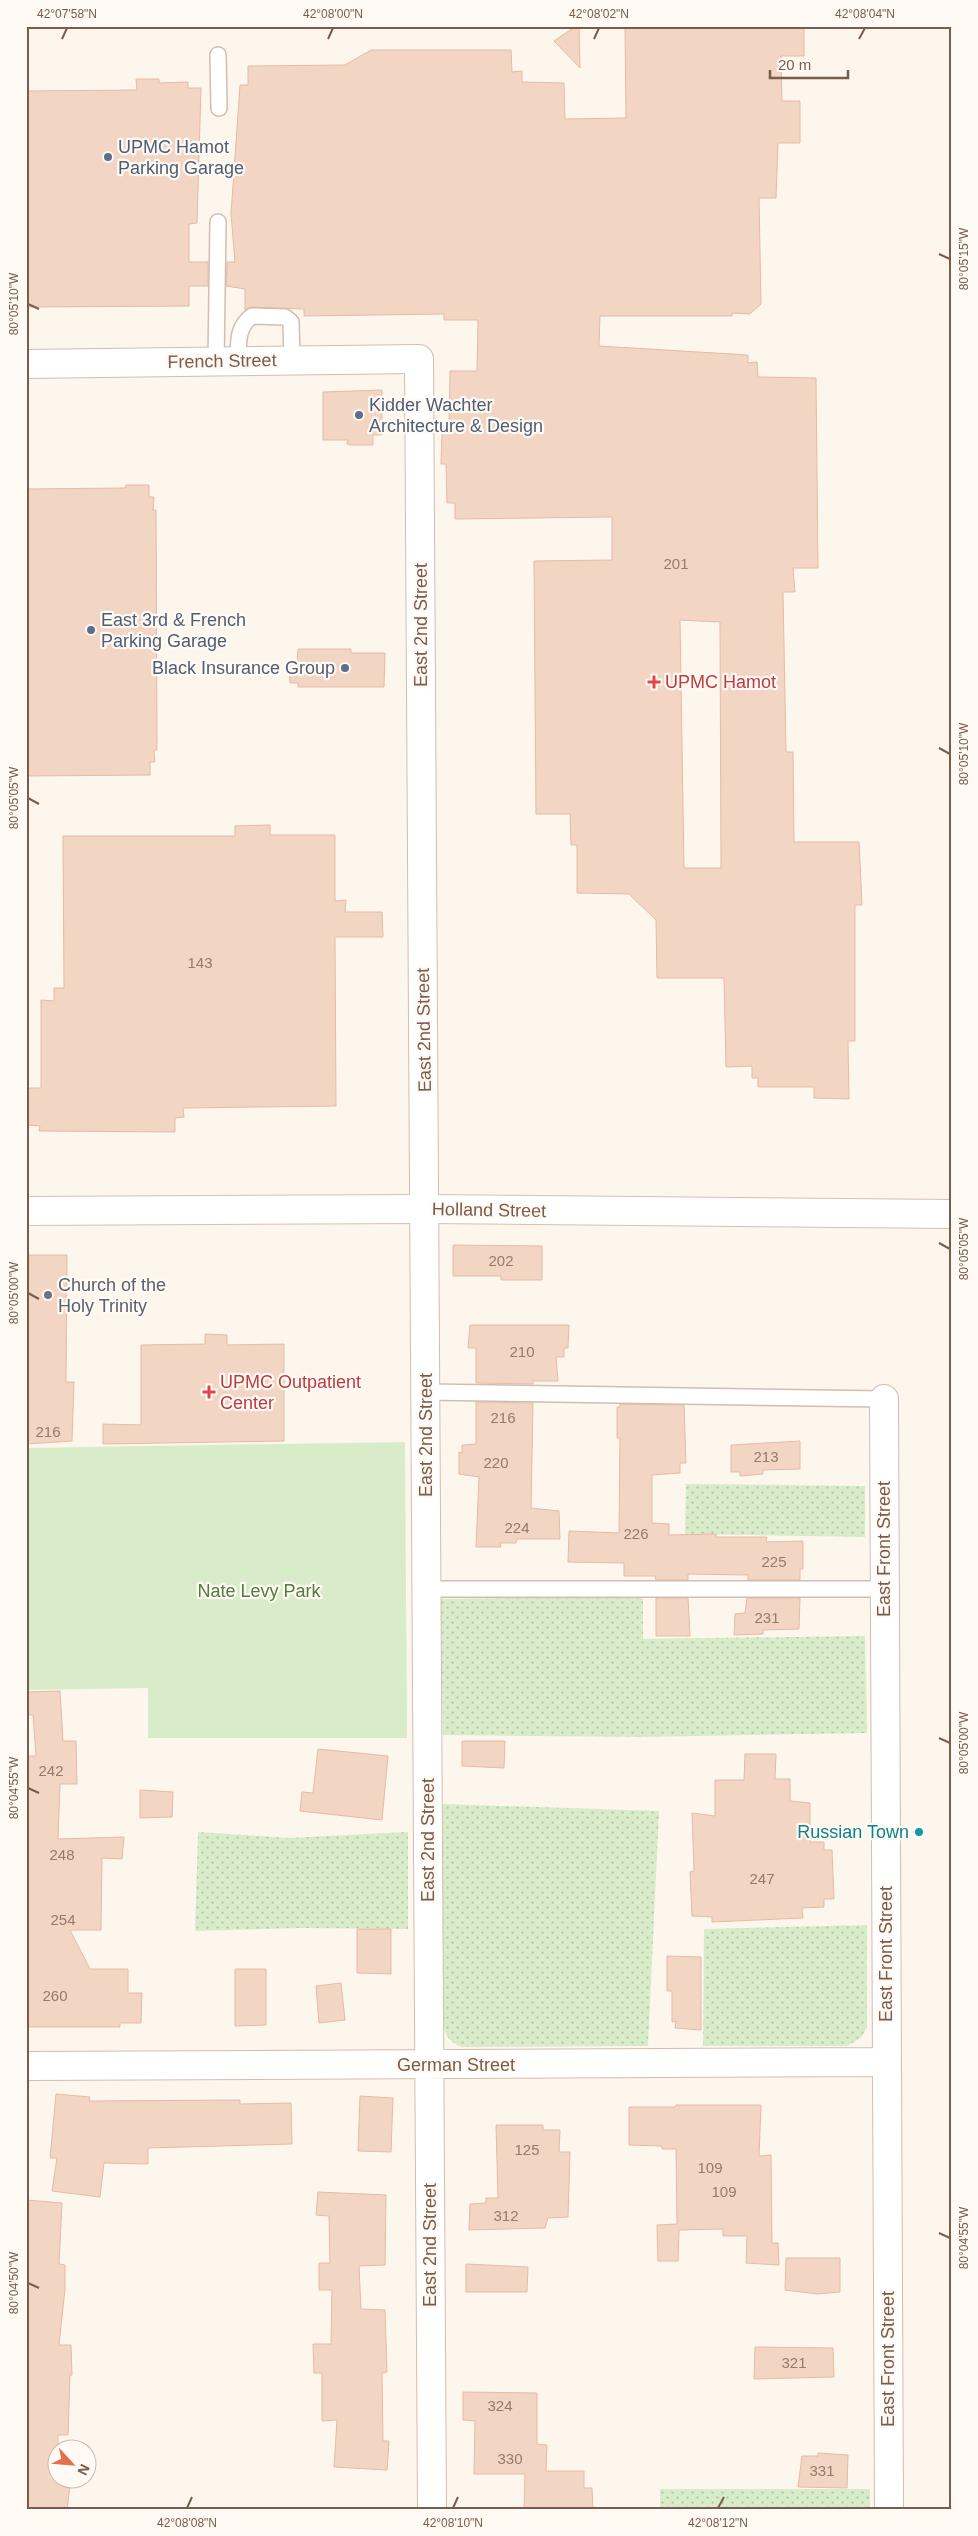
<svg xmlns="http://www.w3.org/2000/svg" width="978" height="2536" font-family="Arial,sans-serif">
<defs>
<pattern id="grass-dots" width="8" height="8" patternUnits="userSpaceOnUse" patternTransform="scale(1.25)"><rect width="8" height="8" fill="#d8ecc9"/><path d="M2 2h.1M6 6h.1" fill="none" stroke="#b4c2a5" stroke-width="1.8" stroke-linecap="round"/></pattern>
</defs>
<rect width="100%" height="100%" fill="#fdf6ec"/>
<path fill="url(#grass-dots)" d="M 686,1484 L 865,1486 L 865,1537 L 685,1534 Z
M 643,1596 L 643,1639 L 865,1636 L 867,1733 L 640,1737 L 443,1735 L 441,1599 Z
M 443,1804 L 659,1811 L 648,2046 L 462,2047 C 443,2040 444,2029 443,2011 Z
M 198,1832 L 289,1838 L 408,1832 L 408,1929 L 302,1928 L 195,1931 Z
M 867,1925 L 867,2027 L 861,2038 L 847,2046 L 703,2046 L 704,1929 Z
M 660,2489 L 870,2489 L 870,2510 L 660,2510 Z"/>
<path fill="#d8ecc9" d="M 405,1442 L 407,1738 L 148,1738 L 148,1688 L 26,1690 L 26,1448 Z"/>
<path fill="#f3d5c3" stroke="#e6bba3" fill-rule="evenodd" d="M 576,26 L 579,26 L 580,68 L 554,41 Z
M 625,26 L 804,26 L 804,56 L 781,56 L 782,101 L 800,101 L 800,143 L 778,143 L 776,198 L 759,198 L 761,304 L 750,314 L 732,313 L 732,316 L 600,316 L 599,346 L 748,355 L 748,363 L 757,362 L 758,377 L 816,378 L 818,568 L 793,568 L 795,592 L 783,592 L 786,752 L 793,752 L 794,842 L 859,842 L 862,905 L 855,905 L 855,1041 L 848,1041 L 849,1099 L 814,1098 L 814,1087 L 758,1087 L 758,1078 L 752,1078 L 752,1066 L 726,1067 L 724,978 L 657,978 L 656,920 L 629,894 L 577,893 L 577,845 L 571,845 L 570,814 L 536,814 L 534,561 L 612,560 L 612,517 L 455,519 L 455,503 L 447,503 L 446,464 L 441,464 L 442,433 L 449,433 L 450,371 L 477,371 L 478,320 L 444,320 L 444,314 L 304,316 L 304,309 L 252,307 L 245,310 L 245,289 L 226,286 L 227,262 L 235,262 L 231,214 L 240,85 L 248,85 L 248,66 L 345,65 L 371,50 L 511,50 L 512,72 L 522,71 L 522,82 L 564,83 L 565,119 L 626,118 ZM 680,620 L 720,622 L 721,868 L 684,868 Z
M 136,79 L 159,79 L 159,83 L 188,82 L 188,88 L 201,88 L 197,223 L 189,224 L 189,262 L 208,262 L 208,286 L 189,286 L 189,306 L 26,307 L 26,91 L 137,90 Z
M 382,390 L 382,435 L 373,435 L 373,445 L 350,445 L 347,444 L 348,440 L 323,440 L 323,392 Z
M 126,485 L 149,485 L 149,497 L 154,497 L 153,510 L 156,510 L 157,750 L 154,750 L 155,762 L 150,762 L 150,775 L 26,776 L 26,489 L 125,488 Z
M 298,649 L 351,649 L 351,653 L 385,653 L 384,687 L 298,687 L 298,683 L 290,683 L 289,662 L 297,663 Z
M 270,825 L 270,835 L 335,835 L 335,901 L 346,900 L 345,912 L 382,912 L 383,937 L 335,937 L 336,1106 L 183,1108 L 184,1117 L 175,1118 L 175,1132 L 39,1131 L 40,1126 L 26,1125 L 26,1088 L 41,1088 L 41,1000 L 54,1001 L 54,988 L 64,988 L 63,836 L 235,836 L 235,826 Z
M 453,1245 L 542,1246 L 542,1280 L 501,1280 L 501,1276 L 453,1276 Z
M 29,1255 L 67,1255 L 66,1382 L 74,1382 L 72,1441 L 26,1444 Z
M 470,1325 L 569,1325 L 568,1348 L 564,1348 L 564,1357 L 556,1357 L 558,1381 L 533,1381 L 533,1384 L 476,1383 L 476,1348 L 468,1348 Z
M 205,1334 L 227,1335 L 227,1345 L 284,1344 L 284,1441 L 103,1444 L 103,1424 L 141,1425 L 141,1345 L 205,1344 Z
M 476,1402 L 533,1403 L 531,1508 L 559,1511 L 560,1539 L 517,1539 L 516,1543 L 500,1543 L 501,1547 L 476,1547 L 479,1477 L 459,1474 L 459,1452 L 462,1453 L 462,1445 L 476,1444 Z
M 620,1404 L 684,1405 L 686,1463 L 680,1463 L 680,1473 L 652,1475 L 652,1523 L 669,1524 L 669,1535 L 716,1534 L 716,1537 L 767,1537 L 766,1542 L 803,1541 L 803,1569 L 800,1569 L 800,1580 L 748,1580 L 748,1575 L 688,1574 L 688,1580 L 656,1580 L 655,1576 L 624,1576 L 624,1563 L 568,1562 L 569,1531 L 619,1533 L 620,1438 L 617,1438 L 617,1407 L 620,1407 Z
M 800,1441 L 800,1469 L 763,1470 L 763,1474 L 740,1476 L 740,1472 L 731,1472 L 731,1445 Z
M 656,1598 L 688,1598 L 690,1636 L 656,1636 Z
M 747,1598 L 800,1598 L 799,1629 L 763,1630 L 763,1634 L 734,1635 L 735,1614 L 745,1613 Z
M 60,1691 L 63,1741 L 76,1741 L 77,1784 L 60,1784 L 58,1839 L 124,1837 L 122,1859 L 102,1858 L 101,1930 L 70,1930 L 90,1969 L 128,1969 L 128,1993 L 142,1993 L 141,2023 L 120,2023 L 120,2027 L 26,2027 L 26,1756 L 36,1756 L 33,1715 L 26,1715 L 26,1692 Z
M 462,1741 L 505,1741 L 504,1768 L 462,1766 Z
M 318,1749 L 388,1756 L 382,1820 L 300,1811 L 302,1792 L 313,1793 Z
M 745,1754 L 776,1754 L 775,1779 L 790,1779 L 790,1801 L 810,1803 L 810,1842 L 824,1842 L 824,1850 L 832,1850 L 834,1899 L 824,1899 L 824,1907 L 802,1908 L 803,1918 L 712,1922 L 712,1917 L 692,1916 L 690,1872 L 694,1871 L 692,1813 L 715,1816 L 715,1780 L 744,1780 Z
M 140,1790 L 173,1792 L 172,1817 L 140,1818 Z
M 357,1929 L 391,1929 L 391,1974 L 357,1973 Z
M 667,1956 L 701,1957 L 701,2030 L 675,2028 L 676,2021 L 672,2022 L 672,1991 L 667,1991 Z
M 235,1969 L 266,1969 L 266,2025 L 235,2026 Z
M 341,1983 L 345,2020 L 319,2023 L 316,1986 Z
M 56,2094 L 90,2097 L 89,2101 L 240,2100 L 240,2104 L 291,2103 L 292,2144 L 148,2148 L 148,2164 L 104,2163 L 100,2197 L 52,2191 L 57,2158 L 50,2158 Z
M 360,2096 L 393,2098 L 391,2152 L 358,2151 Z
M 676,2105 L 761,2105 L 759,2156 L 771,2155 L 772,2243 L 778,2243 L 779,2265 L 746,2263 L 747,2236 L 723,2236 L 723,2229 L 679,2230 L 678,2261 L 658,2261 L 657,2225 L 677,2224 L 676,2149 L 662,2149 L 662,2146 L 629,2145 L 629,2107 L 675,2107 Z
M 496,2125 L 543,2125 L 543,2130 L 560,2130 L 559,2152 L 570,2152 L 568,2217 L 548,2218 L 545,2228 L 469,2230 L 470,2204 L 486,2203 L 486,2198 L 498,2198 Z
M 318,2192 L 386,2195 L 385,2265 L 359,2266 L 361,2309 L 385,2310 L 387,2372 L 382,2373 L 383,2441 L 389,2441 L 387,2470 L 334,2467 L 337,2420 L 322,2421 L 322,2373 L 314,2373 L 313,2344 L 331,2344 L 332,2290 L 319,2290 L 319,2263 L 330,2263 L 329,2216 L 316,2215 Z
M 26,2200 L 62,2203 L 59,2264 L 65,2265 L 65,2289 L 59,2345 L 71,2345 L 72,2375 L 70,2375 L 68,2435 L 58,2435 L 58,2478 L 71,2478 L 67,2510 L 26,2510 L 26,2317 L 29,2290 L 26,2290 Z
M 786,2258 L 840,2258 L 840,2292 L 818,2294 L 785,2290 Z
M 466,2264 L 528,2267 L 527,2292 L 466,2292 Z
M 755,2347 L 833,2348 L 834,2377 L 754,2379 Z
M 463,2392 L 537,2393 L 537,2444 L 547,2445 L 546,2471 L 584,2471 L 584,2488 L 592,2488 L 593,2510 L 524,2510 L 525,2474 L 474,2474 L 475,2421 L 463,2420 Z
M 818,2453 L 848,2455 L 847,2488 L 798,2487 L 802,2456 L 818,2456 Z"/>
<g fill="none" stroke-linecap="round" stroke-linejoin="round">
<defs>
<path id="lane" d="M 218,55 L 219,108
M 216,362 L 218,222
M 238,362 C 239,343 236,328 252,316 L 285,317 L 291,322 L 292,360
M 426,1392 L 884,1399
M 427,1589 L 884,1589"/>
<path id="street" d="M 26,364 L 419,359 L 432,2510
M 884,1399 L 889,2510
M 26,2066 L 887,2062"/>
<path id="secondary" d="M 26,1211 L 425,1209 L 952,1214"/>
</defs>
<use href="#lane" stroke="#d1beb0" stroke-width="18"/>
<use href="#street" stroke="#d1beb0" stroke-width="30"/>
<use href="#secondary" stroke="#d6c0b0" stroke-width="30"/>
<use href="#lane" stroke="#fff" stroke-width="15"/>
<use href="#street" stroke="#fff" stroke-width="28"/>
<use href="#secondary" stroke="#fff" stroke-width="28"/>
</g>
<path fill="none" stroke="#7a5c4d" stroke-width="2" d="M 62,39 L 67,28M 328,39 L 333,28M 594,39 L 599,28M 859,39 L 865,28M 939,254 L 950,259M 28,304 L 39,309M 939,748 L 950,754M 28,798 L 39,804M 939,1243 L 950,1249M 28,1293 L 39,1299M 939,1738 L 950,1743M 28,1788 L 39,1793M 939,2233 L 950,2238M 28,2283 L 39,2288M 187,2508 L 192,2497M 453,2508 L 458,2497M 718,2508 L 724,2497"/>
<g fill="#5c6f8a" stroke="#fffaf3" stroke-width="2">
<circle cx="108" cy="157" r="5"/>
<circle cx="359" cy="415" r="5"/>
<circle cx="91" cy="630" r="5"/>
<circle cx="345" cy="668" r="5"/>
</g>
<g fill="#e0444e" stroke="#fffaf3" stroke-width="2">
<path d="M651.5 674.5h5v5h5v5h-5v5h-5v-5h-5v-5h5z"/>
<path d="M206.5 1384.5h5v5h5v5h-5v5h-5v-5h-5v-5h5z"/>
</g>
<circle fill="#6b7280" stroke="#fffaf3" stroke-width="2" cx="48" cy="1295" r="5"/>
<circle fill="#0f9aa8" stroke="#fffaf3" stroke-width="2" cx="919" cy="1832" r="5"/>
<g text-anchor="middle" stroke-width="4.5" stroke-linejoin="round" paint-order="stroke">
<g font-size="15" fill="#987a6a">
<text x="676" y="569">201</text>
<text x="200" y="968">143</text>
<text x="501" y="1266">202</text>
<text x="522" y="1357">210</text>
<text x="503" y="1423">216</text>
<text x="48" y="1437">216</text>
<text x="766" y="1462">213</text>
<text x="496" y="1468">220</text>
<text x="517" y="1533">224</text>
<text x="636" y="1539">226</text>
<text x="774" y="1567">225</text>
<text x="767" y="1623">231</text>
<text x="51" y="1776">242</text>
<text x="62" y="1860">248</text>
<text x="762" y="1884">247</text>
<text x="63" y="1925">254</text>
<text x="55" y="2001">260</text>
<text x="527" y="2155">125</text>
<text x="710" y="2173">109</text>
<text x="724" y="2197">109</text>
<text x="506" y="2221">312</text>
<text x="794" y="2368">321</text>
<text x="500" y="2411">324</text>
<text x="510" y="2464">330</text>
<text x="822" y="2476">331</text>
</g>
<g font-size="18" fill="#4e5e75" stroke="#fffaf3" text-anchor="start">
<text x="118" y="153">UPMC Hamot<tspan x="118" dy="21">Parking Garage</tspan></text>
<text x="369" y="411">Kidder Wachter<tspan x="369" dy="21">Architecture &amp; Design</tspan></text>
<text x="101" y="626">East 3rd &amp; French<tspan x="101" dy="21">Parking Garage</tspan></text>
<text x="335" y="674" text-anchor="end">Black Insurance Group</text>
</g>
<g font-size="18" fill="#7a5c4d" stroke="#fffaf3">
<text transform="translate(222 361) rotate(-1)" y="6">French Street</text>
<text transform="translate(421 625) rotate(-90)" y="6">East 2nd Street</text>
<text transform="translate(424 1030) rotate(-91)" y="6">East 2nd Street</text>
<text transform="translate(489 1210) rotate(1)" y="6">Holland Street</text>
<text transform="translate(426 1435) rotate(-90)" y="6">East 2nd Street</text>
<text transform="translate(884 1549) rotate(-90)" y="6">East Front Street</text>
<text transform="translate(428 1840) rotate(-90)" y="6">East 2nd Street</text>
<text transform="translate(886 1954) rotate(-90)" y="6">East Front Street</text>
<text x="456" y="2071">German Street</text>
<text transform="translate(430 2245) rotate(-90)" y="6">East 2nd Street</text>
<text transform="translate(888 2359) rotate(-90)" y="6">East Front Street</text>
</g>
<g font-size="18" fill="#be3a42" stroke="#fffaf3" text-anchor="start">
<text x="665" y="688">UPMC Hamot</text>
<text x="220" y="1388">UPMC Outpatient<tspan x="220" dy="21">Center</tspan></text>
</g>
<g font-size="18" fill="#5b616d" stroke="#fffaf3" text-anchor="start">
<text x="58" y="1291">Church of the<tspan x="58" dy="21">Holy Trinity</tspan></text>
</g>
<g font-size="18" fill="#537a41" stroke="#fffaf3">
<text x="259" y="1597">Nate Levy Park</text>
</g>
<g font-size="18" fill="#0d838f" stroke="#fffaf3" text-anchor="end">
<text x="909" y="1838">Russian Town</text>
</g>
</g>
<rect width="978" height="2536" fill="none" stroke="#fffaf3" stroke-width="55"/>
<g transform="translate(72 2464) rotate(116)"><circle r="24" fill="#fffaf3" stroke="#cabbb1"/>
<path d="M0-4L9 19L0 12L-9 19Z" fill="#e76f51"/>
<text y="-8" font-size="14" font-weight="bold" text-anchor="middle" fill="#7a5c4d">N</text>
</g>
<path d="M770 70v8h78v-8" fill="none" stroke="#7a5c4d" stroke-width="2.5"/>
<text x="778" y="70" font-size="15" fill="#7a5c4d" stroke="#fffaf3" stroke-width="4" paint-order="stroke">20 m</text>
<rect x="28" y="28" width="922" height="2480" fill="none" stroke="#7a5c4d" stroke-width="2"/>
<g font-size="12" text-anchor="middle" fill="#7a5c4d">
<text x="67" y="18">42°07'58"N</text>
<text x="333" y="18">42°08'00"N</text>
<text x="599" y="18">42°08'02"N</text>
<text x="865" y="18">42°08'04"N</text>
<text transform="translate(964 259) rotate(-90)" y="4">80°05'15"W</text>
<text transform="translate(14 304) rotate(-90)" y="4">80°05'10"W</text>
<text transform="translate(964 754) rotate(-90)" y="4">80°05'10"W</text>
<text transform="translate(14 798) rotate(-90)" y="4">80°05'05"W</text>
<text transform="translate(964 1249) rotate(-90)" y="4">80°05'05"W</text>
<text transform="translate(14 1293) rotate(-90)" y="4">80°05'00"W</text>
<text transform="translate(964 1743) rotate(-90)" y="4">80°05'00"W</text>
<text transform="translate(14 1788) rotate(-90)" y="4">80°04'55"W</text>
<text transform="translate(964 2238) rotate(-90)" y="4">80°04'55"W</text>
<text transform="translate(14 2283) rotate(-90)" y="4">80°04'50"W</text>
<text x="187" y="2527">42°08'08"N</text>
<text x="453" y="2527">42°08'10"N</text>
<text x="718" y="2527">42°08'12"N</text>
</g>
</svg>
